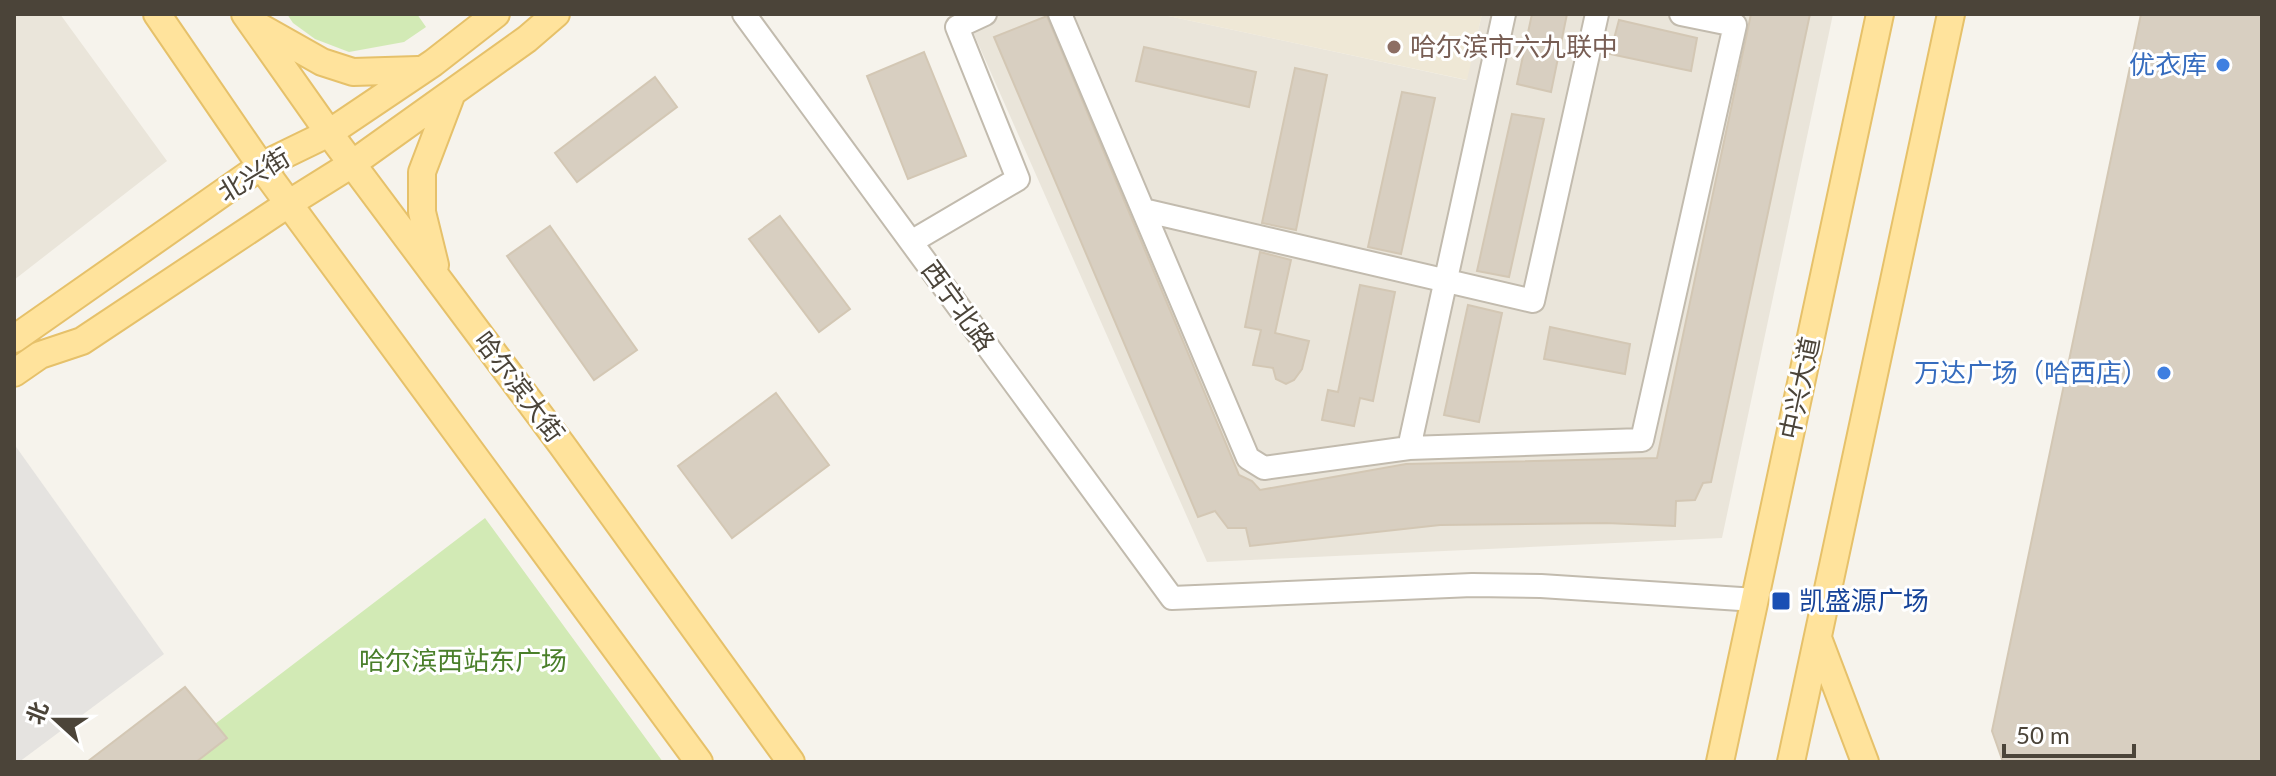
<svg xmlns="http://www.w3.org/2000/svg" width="2276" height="776" font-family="Lato,'Noto Sans SC',sans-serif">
<rect width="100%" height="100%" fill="#f6f3ec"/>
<path fill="#eae5da" d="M 14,14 L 60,14 L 167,161 L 14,280 Z
M 965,14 L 1159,14 L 1466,80 L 1482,14 L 1833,14 L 1722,538 L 1207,562 Z"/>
<path fill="#efe8d6" d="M 1159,14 L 1482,14 L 1467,80 Z"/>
<path fill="#d2eab5" d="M 287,14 L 417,14 L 426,27 L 404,42 L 349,52 L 315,39 L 293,23 Z
M 485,518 L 663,762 L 196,762 L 227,738 L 215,724 Z"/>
<path fill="#e5e3e0" d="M 14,444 L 164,654 L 19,762 L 14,762 Z"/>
<path fill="#d8cfc1" stroke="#d3c7b4" stroke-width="2" d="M 1532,14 L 1567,14 L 1551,92 L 1517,84 Z
M 1751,14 L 1810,14 L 1711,482 L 1703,483 L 1695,500 L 1676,501 L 1675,526 L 1606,523 L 1440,525 L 1250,546 L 1246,528 L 1228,528 L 1215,511 L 1198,517 L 994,37 L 1047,16 L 1239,475 L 1252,481 L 1260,490 L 1406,464 L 1657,458 Z
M 2141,14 L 2262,14 L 2262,762 L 2003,762 L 1992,731 Z
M 1619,20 L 1697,38 L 1691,71 L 1610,54 Z
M 1144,47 L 1256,72 L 1249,107 L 1136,81 Z
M 924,52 L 966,156 L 908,179 L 867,76 Z
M 1295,68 L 1327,75 L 1296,230 L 1262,223 Z
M 655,77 L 677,107 L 577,182 L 555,153 Z
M 1402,92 L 1435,98 L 1401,254 L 1368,247 Z
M 1512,114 L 1544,119 L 1509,277 L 1477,271 Z
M 780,216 L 850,309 L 819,332 L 749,239 Z
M 550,226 L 637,350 L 594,380 L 507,256 Z
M 1260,252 L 1291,260 L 1275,333 L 1309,341 L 1302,369 L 1294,380 L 1286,384 L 1276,379 L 1273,368 L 1253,365 L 1261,330 L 1245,327 Z
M 1360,285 L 1395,292 L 1373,401 L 1360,398 L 1354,426 L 1322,420 L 1328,390 L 1338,392 Z
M 1468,305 L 1502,313 L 1479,422 L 1444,415 Z
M 1550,327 L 1630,344 L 1625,374 L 1544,359 Z
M 776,393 L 829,465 L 732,538 L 678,466 Z
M 185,687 L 227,738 L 196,762 L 87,762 Z"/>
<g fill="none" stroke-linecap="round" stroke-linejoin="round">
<defs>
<path id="minor" d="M 744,14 L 1172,598 L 1472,585 L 1541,586 L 1756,600
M 1060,14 L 1248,458 L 1264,468 L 1409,448 L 1504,14
M 1143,210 L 1533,301 L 1597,14
M 911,242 L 1018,179 L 957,27 L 985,14
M 1409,448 L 1642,440 L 1735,25 L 1681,14"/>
<path id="major" d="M 157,14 L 261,166 L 699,762
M 245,14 L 329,133 L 562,445 L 791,762
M 260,27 L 322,62 L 353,72 L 418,70
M 435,265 L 422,212 L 422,172 L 452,93
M 14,339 L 261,166 L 329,133 L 433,63 L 496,14
M 14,373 L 40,355 L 82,341 L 288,204 L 352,164 L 527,39 L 556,14
M 1818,638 L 1865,762
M 1720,762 L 1880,14
M 1791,762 L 1951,14"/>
</defs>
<use href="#minor" stroke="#c2bbae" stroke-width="26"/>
<use href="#major" stroke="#e6c16a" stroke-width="30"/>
<use href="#minor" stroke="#fff" stroke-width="22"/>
<use href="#major" stroke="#ffe39c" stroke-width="26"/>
</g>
<circle fill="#8d6e63" stroke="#fff" stroke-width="3" cx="1394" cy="47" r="8"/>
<g fill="#3f7fe0" stroke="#fff" stroke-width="3">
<circle cx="2223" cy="65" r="8"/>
<circle cx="2164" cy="373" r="8"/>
</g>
<rect fill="#1a4fb4" stroke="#fff" stroke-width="3" x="1771" y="591" width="20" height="20" rx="4"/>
<g text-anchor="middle" stroke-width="6" stroke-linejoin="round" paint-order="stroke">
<g font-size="26" fill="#785e54" stroke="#fff" text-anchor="start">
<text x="1410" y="56">哈尔滨市六九联中</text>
</g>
<g font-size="26" fill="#366cbe" stroke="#fff" text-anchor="end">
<text x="2207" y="74">优衣库</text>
<text x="2148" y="382">万达广场（哈西店）</text>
</g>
<g font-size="26" fill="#4b4439" stroke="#fff">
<text transform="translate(254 175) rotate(-31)" y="9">北兴街</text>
<text transform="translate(958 306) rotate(54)" y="9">西宁北路</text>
<text transform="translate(519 387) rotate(53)" y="9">哈尔滨大街</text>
<text transform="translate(1800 388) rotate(-78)" y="9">中兴大道</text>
</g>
<g font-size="26" fill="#164399" stroke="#fff" text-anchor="start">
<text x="1799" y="610">凯盛源广场</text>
</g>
<g font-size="26" fill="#4a7f2a" stroke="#fff">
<text x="463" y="670">哈尔滨西站东广场</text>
</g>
</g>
<rect width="2276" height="776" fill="none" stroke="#4b4439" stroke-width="32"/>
<g transform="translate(56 720) rotate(291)" stroke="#ffffff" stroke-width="6" paint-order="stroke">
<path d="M0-6L14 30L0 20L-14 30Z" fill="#4b4439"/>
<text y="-12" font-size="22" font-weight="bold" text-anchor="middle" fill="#4b4439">北</text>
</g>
<path d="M2004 744v12h130v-12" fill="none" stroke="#4b4439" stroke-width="4"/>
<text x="2016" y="744" font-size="24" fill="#4b4439" stroke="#ffffff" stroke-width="6" paint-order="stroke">50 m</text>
</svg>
